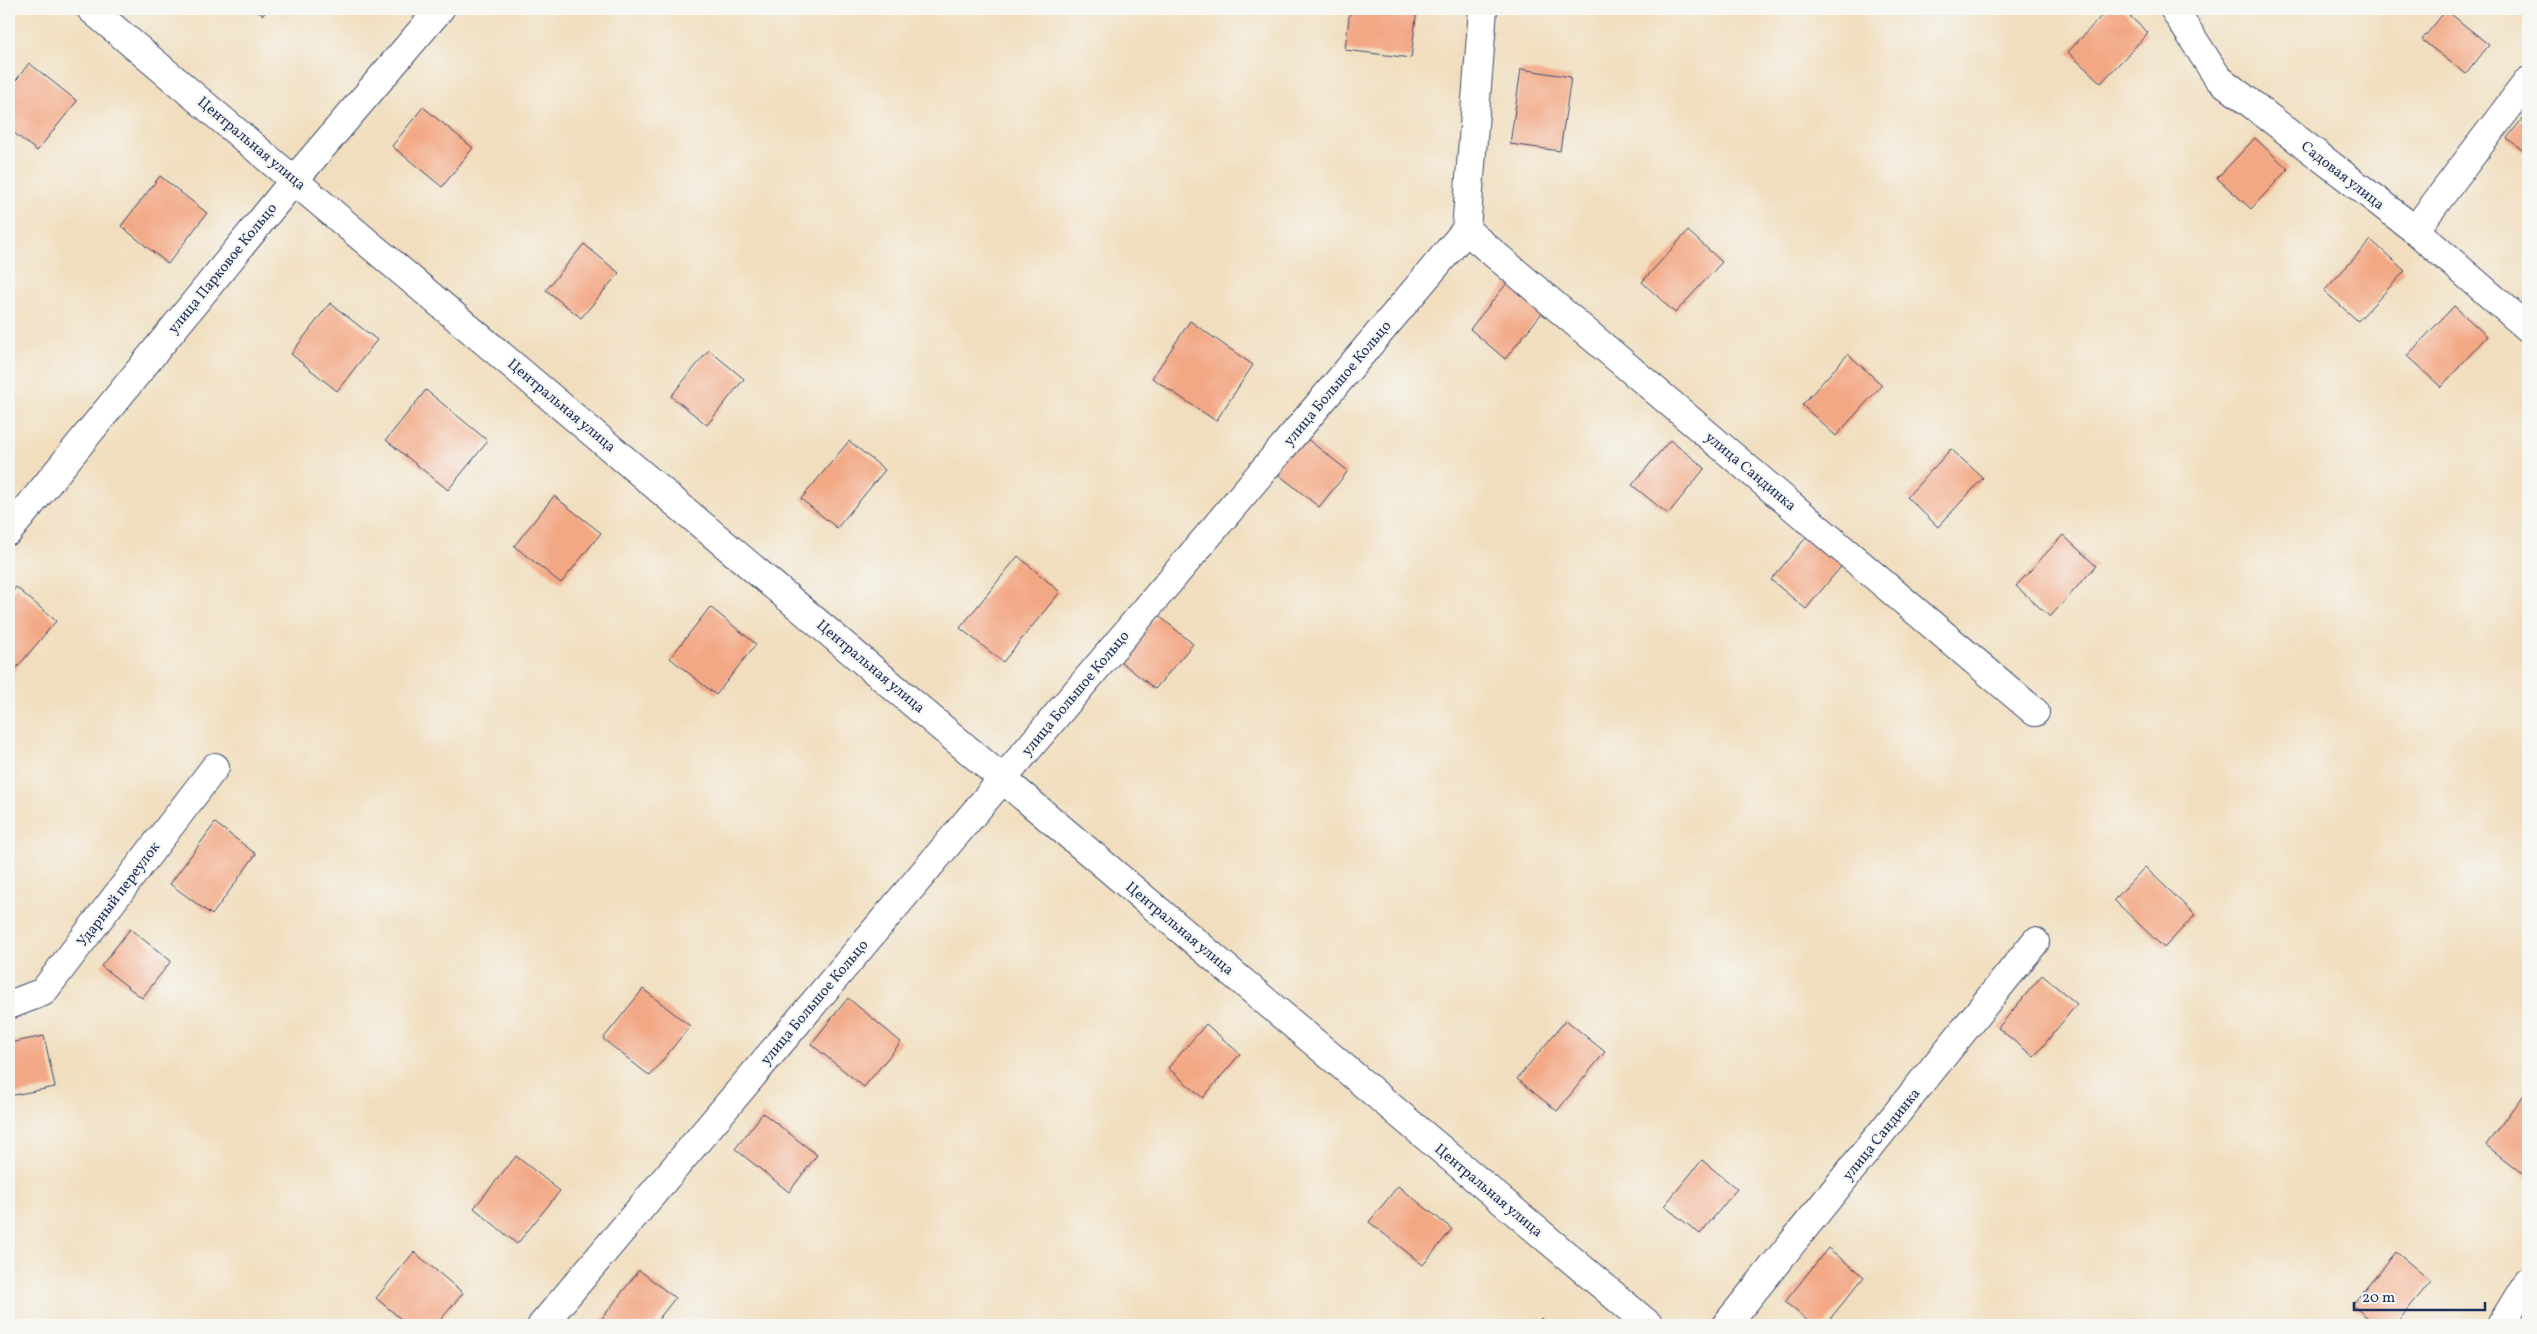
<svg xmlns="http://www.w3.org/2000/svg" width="2537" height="1334" font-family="Vollkorn,serif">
<rect width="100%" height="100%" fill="#f6f6f2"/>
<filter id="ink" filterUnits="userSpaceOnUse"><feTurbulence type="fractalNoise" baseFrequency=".02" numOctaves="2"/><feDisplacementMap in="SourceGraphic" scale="10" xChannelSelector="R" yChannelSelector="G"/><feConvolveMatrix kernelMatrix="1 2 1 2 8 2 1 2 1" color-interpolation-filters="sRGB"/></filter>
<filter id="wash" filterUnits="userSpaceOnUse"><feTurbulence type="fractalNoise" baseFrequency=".0096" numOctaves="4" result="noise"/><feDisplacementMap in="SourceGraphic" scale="20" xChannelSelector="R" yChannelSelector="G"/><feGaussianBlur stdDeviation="1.12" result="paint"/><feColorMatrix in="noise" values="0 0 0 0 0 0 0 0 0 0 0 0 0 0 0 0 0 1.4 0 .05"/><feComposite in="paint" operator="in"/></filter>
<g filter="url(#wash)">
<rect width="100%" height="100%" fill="#f1debe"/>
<g id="blocks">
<path fill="#f3a885" d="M 254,9 L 268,9 L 263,15 Z
M 1350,9 L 1417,9 L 1411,58 L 1345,50 Z
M 2108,9 L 2122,9 L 2148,33 L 2101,83 L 2068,52 Z
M 2446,10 L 2489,45 L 2466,74 L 2422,40 Z
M 29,63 L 77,101 L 37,151 L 9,129 L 9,90 Z
M 1521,69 L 1571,77 L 1560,151 L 1510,144 Z
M 423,107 L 473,148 L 442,187 L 392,146 Z
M 2528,112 L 2528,155 L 2507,138 Z
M 2255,138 L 2288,169 L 2251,209 L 2217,178 Z
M 160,176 L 207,213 L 168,264 L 121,226 Z
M 1688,231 L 1722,262 L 1675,313 L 1642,282 Z
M 2371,240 L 2405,271 L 2358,321 L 2324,291 Z
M 584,244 L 619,273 L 581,318 L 546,290 Z
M 1507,283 L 1542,313 L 1505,359 L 1470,329 Z
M 330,303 L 377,340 L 337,391 L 291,354 Z
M 2454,306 L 2487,336 L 2441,387 L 2407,356 Z
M 1190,321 L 1253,365 L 1216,421 L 1152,378 Z
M 709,350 L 744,379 L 707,425 L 671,396 Z
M 1848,354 L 1882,385 L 1836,436 L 1802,405 Z
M 426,390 L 488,441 L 448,490 L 386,440 Z
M 1301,434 L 1348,471 L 1319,507 L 1273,470 Z
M 1670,440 L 1705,468 L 1668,514 L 1632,485 Z
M 849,441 L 885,470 L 837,528 L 801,499 Z
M 1951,449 L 1983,478 L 1938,527 L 1907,497 Z
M 554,496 L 601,533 L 561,583 L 514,546 Z
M 1809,534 L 1844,563 L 1806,609 L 1771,580 Z
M 2063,535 L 2096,566 L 2050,617 L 2016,586 Z
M 1018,556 L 1060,592 L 1003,662 L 960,628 Z
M 16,587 L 56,621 L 9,677 L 9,596 Z
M 710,607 L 756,644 L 716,695 L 670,658 Z
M 1158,615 L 1193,644 L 1155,689 L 1120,661 Z
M 215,823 L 256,854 L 212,915 L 170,884 Z
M 2145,867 L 2195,915 L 2164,948 L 2114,900 Z
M 130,929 L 171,961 L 142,998 L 101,966 Z
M 2042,975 L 2077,1004 L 2034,1057 L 1998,1028 Z
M 643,989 L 690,1026 L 650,1076 L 603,1039 Z
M 848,998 L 901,1042 L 864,1087 L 811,1044 Z
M 1566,1020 L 1605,1052 L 1557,1111 L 1517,1079 Z
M 1206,1024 L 1240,1054 L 1203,1098 L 1168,1068 Z
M 44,1036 L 55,1087 L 9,1096 L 9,1043 Z
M 2528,1088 L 2528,1178 L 2486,1145 Z
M 763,1113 L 817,1155 L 789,1192 L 735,1149 Z
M 516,1156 L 560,1191 L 517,1244 L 474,1208 Z
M 1702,1160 L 1737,1189 L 1700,1234 L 1664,1206 Z
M 1398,1186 L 1452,1229 L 1423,1265 L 1369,1222 Z
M 1828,1248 L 1864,1277 L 1825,1325 L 1813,1325 L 1785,1302 Z
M 414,1252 L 463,1293 L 436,1325 L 408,1325 L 376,1298 Z
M 2396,1252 L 2431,1281 L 2395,1325 L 2377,1325 L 2352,1305 Z
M 639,1270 L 675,1298 L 654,1325 L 597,1325 Z
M 1541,1318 L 1551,1325 L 1535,1325 Z"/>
</g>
</g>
<g filter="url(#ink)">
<use href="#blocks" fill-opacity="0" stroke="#3b496c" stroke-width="1"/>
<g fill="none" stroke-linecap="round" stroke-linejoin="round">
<defs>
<path id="street" d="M 91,9 L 1649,1325
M 2174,9 L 2218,78 L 2415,230 L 2528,328
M 1466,230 L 2035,712
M 2415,230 L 2528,81
M 9,531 L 295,179 L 440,9
M 9,1005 L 43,992 L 215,767
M 542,1325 L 1466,230 L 1483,9
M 1726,1325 L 2035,942
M 2501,1325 L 2528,1281"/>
</defs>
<use href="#street" stroke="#3b496c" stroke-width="30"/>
<use href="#street" stroke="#fff" stroke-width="28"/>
</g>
</g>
<g text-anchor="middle" stroke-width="4.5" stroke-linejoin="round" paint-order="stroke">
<g font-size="15" fill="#1b2f5e" stroke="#f6f6f2">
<text transform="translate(252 143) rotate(40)" y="5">Центральная улица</text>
<text transform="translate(2343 175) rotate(38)" y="5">Садовая улица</text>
<text transform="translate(222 268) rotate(-51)" y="5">улица Парковое Кольцо</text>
<text transform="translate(1337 383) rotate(-50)" y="5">улица Большое Кольцо</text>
<text transform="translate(562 405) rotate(40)" y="5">Центральная улица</text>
<text transform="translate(1751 471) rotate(40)" y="5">улица Сандинка</text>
<text transform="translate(871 666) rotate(40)" y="5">Центральная улица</text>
<text transform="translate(1075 693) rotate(-50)" y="5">улица Большое Кольцо</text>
<text transform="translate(118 894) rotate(-53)" y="5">Ударный переулок</text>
<text transform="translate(1180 928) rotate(40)" y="5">Центральная улица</text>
<text transform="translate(814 1002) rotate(-50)" y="5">улица Большое Кольцо</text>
<text transform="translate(1881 1134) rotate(-51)" y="5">улица Сандинка</text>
<text transform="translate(1489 1190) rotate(40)" y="5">Центральная улица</text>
</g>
</g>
<rect width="2537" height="1334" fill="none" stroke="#f6f6f2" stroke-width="30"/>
<path d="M2354 1302v8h131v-8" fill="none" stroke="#1b2f5e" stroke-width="2.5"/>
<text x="2362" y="1302" font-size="15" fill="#1b2f5e" stroke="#f6f6f2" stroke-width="4" paint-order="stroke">20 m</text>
</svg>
